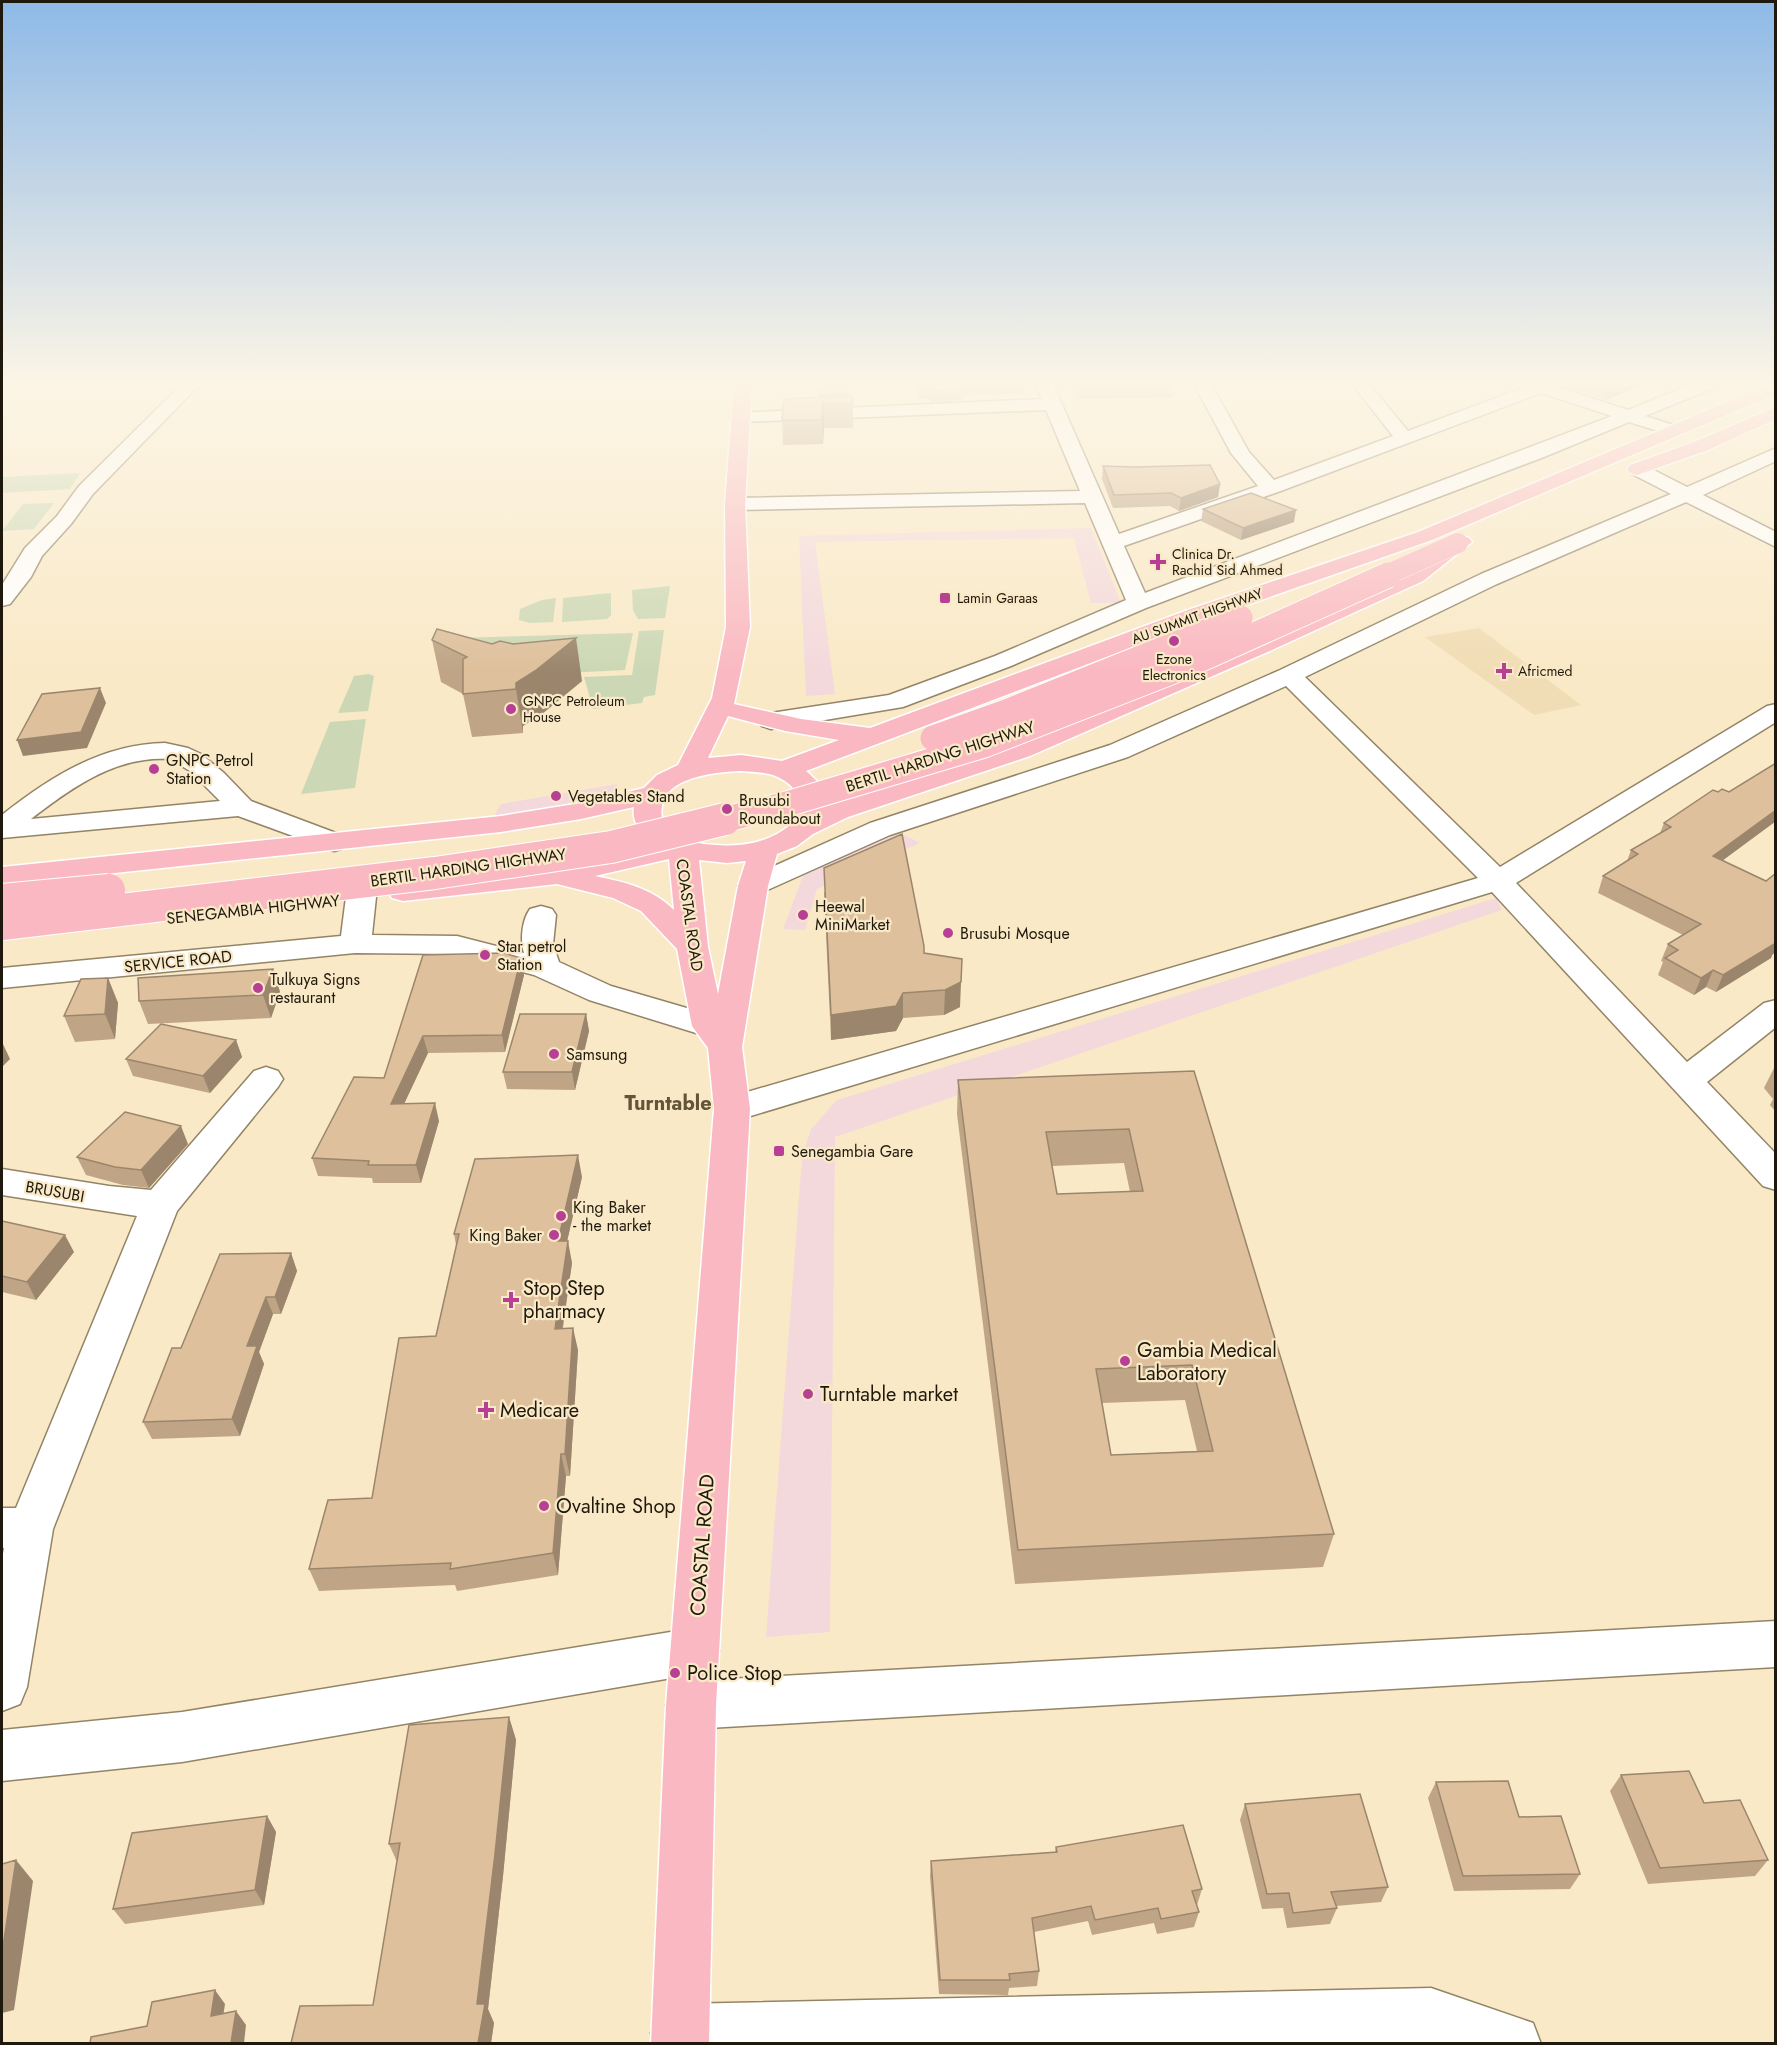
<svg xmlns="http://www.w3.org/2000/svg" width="1777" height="2045" font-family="Jost,sans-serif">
<rect width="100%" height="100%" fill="#f9e9c7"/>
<path fill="#f4d9dc" d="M 1091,528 L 1121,603 L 1091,603 L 1074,538 L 815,542 L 835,694 L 806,696 L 799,536 Z
M 617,784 L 614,798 L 493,818 L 501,804 Z
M 891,828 L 920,843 L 817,889 L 805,930 L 783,929 L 803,876 Z
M 1496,898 L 1502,910 L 835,1137 L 830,1632 L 766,1637 L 802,1157 L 811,1129 L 837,1100 Z"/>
<path fill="#f1ddb5" d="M 1479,628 L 1581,705 L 1534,715 L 1425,637 Z"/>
<path fill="#ccd8b5" d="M 80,473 L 70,489 L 2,493 L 2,477 Z
M 54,503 L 34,529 L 2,531 L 23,504 Z
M 670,586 L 665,618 L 638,619 L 633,610 L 632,590 Z
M 611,593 L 611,615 L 607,619 L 562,622 L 563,598 Z
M 556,598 L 553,622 L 530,623 L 519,620 L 520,609 L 542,600 Z
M 664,630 L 655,695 L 644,697 L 642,703 L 593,709 L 584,677 L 632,675 L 639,631 Z
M 633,633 L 625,670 L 469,678 L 453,638 Z
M 369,674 L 374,676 L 368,711 L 338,713 L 354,676 Z
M 366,719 L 355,788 L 301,794 L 330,722 Z"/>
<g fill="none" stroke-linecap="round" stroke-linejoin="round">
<defs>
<path id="minor" d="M 182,384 L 200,384 L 93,494 L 71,524 L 42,556 L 31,577 L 10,604 L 2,606 L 2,585 L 25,548 L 57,516 L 79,486 Z
M 1036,384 L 1053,384 L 1119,534 L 1258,486 L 1231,453 L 1194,384 L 1211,384 L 1249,452 L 1274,480 L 1393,436 L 1352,384 L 1369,384 L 1408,431 L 1525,387 L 1523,384 L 1558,384 L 1557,387 L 1628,410 L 1692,384 L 1716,384 L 1714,388 L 1645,416 L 1680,427 L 1683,431 L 1680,435 L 1674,436 L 1629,422 L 1544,457 L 1146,608 L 1011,666 L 903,707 L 771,729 L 762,726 L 758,721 L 762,716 L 771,713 L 889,695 L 995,656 L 1126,600 L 1085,503 L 735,510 L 728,508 L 725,504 L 728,500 L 735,498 L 1080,491 L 1046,410 L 740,422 L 734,421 L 731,417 L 734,413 L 1042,399 ZM 1541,393 L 1612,416 L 1145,593 L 1124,546 L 1278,492 Z
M 1776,448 L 1776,461 L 1703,495 L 1776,532 L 1776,547 L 1686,502 L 1497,584 L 1305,677 L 1500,867 L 1767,706 L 1776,704 L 1776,722 L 1516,883 L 1687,1062 L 1764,1003 L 1776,1000 L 1776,1027 L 1707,1082 L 1776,1154 L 1776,1190 L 1763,1186 L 1492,892 L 744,1118 L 732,1121 L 720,1118 L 714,1109 L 720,1100 L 1478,878 L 1286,686 L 1128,757 L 890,835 L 763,892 L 753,895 L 743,892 L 738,886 L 743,880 L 870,823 L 1110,745 L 1280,670 L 1481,574 L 1671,494 L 1630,473 L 1627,469 L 1630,465 L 1644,465 L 1687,487 Z
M 165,743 L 188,748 L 201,754 L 224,773 L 251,801 L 344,836 L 348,842 L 344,848 L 334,851 L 238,816 L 2,838 L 2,815 C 50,777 102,744 165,743 ZM 170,759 L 190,771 L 220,801 L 31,819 C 71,788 117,755 170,759 Z
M 361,888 L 372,891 L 376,897 L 372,935 L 457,936 L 524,953 C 520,940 522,920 530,909 L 541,906 L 552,909 L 556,915 L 553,944 L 559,962 L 611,986 L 721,1018 L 726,1026 L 721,1034 L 709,1037 L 589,1000 L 534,975 L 456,954 L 355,953 L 2,988 L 2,968 L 341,936 L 346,897 L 350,891 Z
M 266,1067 L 278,1071 L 283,1079 L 278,1087 L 177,1211 L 53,1529 L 27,1687 L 20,1704 L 2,1711 L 2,1559 L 4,1548 L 2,1548 L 2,1508 L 16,1508 L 137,1216 L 2,1195 L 2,1169 L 109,1186 L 151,1190 L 254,1071 Z
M 1776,1621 L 1776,1667 L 691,1729 L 673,1722 L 666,1705 L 673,1688 L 691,1681 Z
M 695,1628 L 712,1635 L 719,1651 L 712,1667 L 695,1674 L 182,1762 L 2,1781 L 2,1730 L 182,1712 Z
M 1431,1988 L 1533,2023 L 1541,2044 L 655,2044 L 651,2033 L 659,2012 L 680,2004 Z"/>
<path id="major" d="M 734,384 L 752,384 L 745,504 L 750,627 L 734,704 L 801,719 L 870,728 L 1188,610 L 1418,532 L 1770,384 L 1776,384 L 1776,394 L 1432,540 L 1204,620 L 806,771 C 817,780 827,791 827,805 L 1012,744 L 1256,640 L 1407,571 L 1455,538 L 1462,536 L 1469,538 L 1472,542 L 1423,581 L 1272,650 L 1030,756 L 848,817 L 813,834 L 797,846 L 777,854 L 768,886 L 742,1047 L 750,1109 L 716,1705 L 709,2044 L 651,2044 L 666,1705 L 714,1109 L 708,1048 L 692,1026 L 677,949 L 641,911 L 613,898 L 557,884 L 403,901 L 392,898 L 388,892 L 392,886 L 403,883 L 554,867 L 654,845 C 643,835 631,823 634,807 L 581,819 L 501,832 L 2,885 L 2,867 L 501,816 L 581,803 L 644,788 L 657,775 L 678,765 L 712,698 L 726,627 L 725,504 ZM 728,716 L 785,731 L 839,740 L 782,761 L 741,755 L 708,758 ZM 741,771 C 751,772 763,772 773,775 C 807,788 809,817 777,834 C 755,846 729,847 704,844 C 691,842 672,836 664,824 C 661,818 661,812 662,806 C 667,776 718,772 741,771 ZM 669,859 L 674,910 C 652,888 624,882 595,876 ZM 699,860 L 727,863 L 746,861 L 738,886 L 718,994 L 708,947 Z
M 1776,407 L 1776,419 L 1708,450 L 1637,475 L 1630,473 L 1627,469 L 1630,465 L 1694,442 Z"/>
</defs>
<use href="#minor" stroke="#938466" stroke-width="3"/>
<use href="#major" stroke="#fff" stroke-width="3"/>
<use href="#minor" fill="#fff" fill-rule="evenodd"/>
<use href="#major" fill="#fab9c2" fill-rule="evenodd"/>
<defs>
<path id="major-bridge-far2" d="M 1384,576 L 1458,543"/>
<path id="major-bridge-far1" d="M 933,738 L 1006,712 L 1240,618
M 719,821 L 787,804 L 984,745 L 1181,668 L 1388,575"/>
<path id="major-bridge" d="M 2,900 L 109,890
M 2,924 L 435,873 L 611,847 L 725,819"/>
</defs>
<use href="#major-bridge-far2" stroke="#fff" stroke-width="21" stroke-linecap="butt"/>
<use href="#major-bridge-far1" stroke="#fff" stroke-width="27" stroke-linecap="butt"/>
<use href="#major-bridge" stroke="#fff" stroke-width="34" stroke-linecap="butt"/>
<use href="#major-bridge-far2" stroke="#fab9c2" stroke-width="20"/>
<use href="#major-bridge-far1" stroke="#fab9c2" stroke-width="25"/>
<use href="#major-bridge" stroke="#fab9c2" stroke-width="32"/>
</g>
<path fill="#bfa586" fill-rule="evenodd" d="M 816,384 L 846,384 L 848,396 L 853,404 L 853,428 L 824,428 L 824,425 L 823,444 L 783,445 L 782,420 L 818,397 Z
M 912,384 L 1023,384 L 1023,394 L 964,395 L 963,400 L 930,402 L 929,399 L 920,399 Z
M 1071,384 L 1173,384 L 1173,386 L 1172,398 L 1078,399 Z
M 1564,384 L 1645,384 L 1606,400 L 1564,387 Z
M 1103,466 L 1220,484 L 1218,497 L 1179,511 L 1170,506 L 1113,508 L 1102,479 Z
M 1203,509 L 1294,522 L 1241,540 L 1201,521 Z
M 432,640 L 582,681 L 542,714 L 523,726 L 523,733 L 472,737 L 463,694 L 441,682 Z
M 1776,763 L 1776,821 L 1723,860 L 1772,955 L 1771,958 L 1716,992 L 1706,987 L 1694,995 L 1658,975 L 1663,962 L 1661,961 L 1668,944 L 1683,935 L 1598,893 L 1603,876 L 1627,861 L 1631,850 L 1660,833 L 1664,823 L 1718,792 L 1729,792 Z
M 824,892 L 924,953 L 960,1007 L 944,1015 L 903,1018 L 896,1031 L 831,1040 Z
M 423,955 L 521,958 L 524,975 L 505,1052 L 428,1053 L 404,1104 L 439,1121 L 421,1183 L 373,1183 L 372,1178 L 318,1176 L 312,1158 L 384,1078 Z
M 273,969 L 280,992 L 271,1018 L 148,1024 L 139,1001 Z
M 108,978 L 118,1003 L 115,1039 L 75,1042 L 64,1016 Z
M 586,1014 L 589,1031 L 575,1090 L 507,1089 L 503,1072 Z
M 236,1040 L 242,1057 L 210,1093 L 133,1076 L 126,1059 Z
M 1774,1068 L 1776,1068 L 1776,1112 L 1770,1105 L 1773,1099 L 1764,1088 Z
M 1194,1071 L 1334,1534 L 1323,1567 L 1015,1584 L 957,1114 L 958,1080 ZM 1124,1163 L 1130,1192 L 1057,1194 L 1052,1166 ZM 1185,1400 L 1197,1451 L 1111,1455 L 1102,1403 Z
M 188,1144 L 149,1188 L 123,1185 L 86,1175 L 77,1157 Z
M 582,1177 L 567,1241 L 572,1263 L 563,1328 L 578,1350 L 570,1476 L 566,1476 L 558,1575 L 457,1591 L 455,1585 L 319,1591 L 309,1569 L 372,1498 L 436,1336 L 456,1245 L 454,1234 Z
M 2,1221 L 74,1252 L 36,1300 L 2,1292 Z
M 291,1253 L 297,1271 L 281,1314 L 273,1314 L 259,1352 L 264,1364 L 240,1436 L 152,1439 L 143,1422 L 181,1348 Z
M 509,1717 L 516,1740 L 503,1876 L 488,2009 L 494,2023 L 491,2043 L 291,2043 L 373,2005 L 397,1862 L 389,1844 Z
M 1621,1775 L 1704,1803 L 1768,1860 L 1755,1876 L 1648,1884 L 1610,1791 Z
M 1436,1782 L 1519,1817 L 1580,1874 L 1570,1889 L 1454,1891 L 1428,1798 Z
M 1245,1804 L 1388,1887 L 1381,1902 L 1336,1906 L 1337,1908 L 1330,1924 L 1287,1928 L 1283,1908 L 1262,1909 L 1240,1820 Z
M 267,1816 L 276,1832 L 264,1905 L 125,1924 L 113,1909 Z
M 1056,1847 L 1202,1889 L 1197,1905 L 1196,1905 L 1199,1912 L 1194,1927 L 1157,1934 L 1154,1923 L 1092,1935 L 1088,1921 L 1034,1932 L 1039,1971 L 1037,1986 L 1009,1988 L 1008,1995 L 939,1994 L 930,1876 L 931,1861 L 1055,1852 Z"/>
<path fill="#9b866d" d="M 1610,384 L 1645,384 L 1606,400 Z
M 823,401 L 824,425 L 823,444 L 822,420 Z
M 1220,484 L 1218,497 L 1179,511 L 1181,498 Z
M 1296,510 L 1294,522 L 1241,540 L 1243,528 Z
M 576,638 L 582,681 L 542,714 L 523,726 L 523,733 L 516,689 L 516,683 Z
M 100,688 L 106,703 L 87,748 L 23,756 L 17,740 Z
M 1776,810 L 1776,821 L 1707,872 L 1713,856 Z
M 1776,943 L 1776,952 L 1772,955 L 1771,958 L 1716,992 L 1723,975 Z
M 521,958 L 524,975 L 505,1052 L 502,1035 Z
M 962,959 L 960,1007 L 944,1015 L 945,990 Z
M 273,969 L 280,992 L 271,1018 L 263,995 Z
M 1713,970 L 1706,987 L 1694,995 L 1701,978 Z
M 108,978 L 118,1003 L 115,1039 L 105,1014 Z
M 903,993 L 903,1018 L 896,1031 L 831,1040 L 831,1015 Z
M 586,1014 L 589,1031 L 575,1090 L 572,1072 Z
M 423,1036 L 428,1053 L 396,1121 L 391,1104 Z
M 236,1040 L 242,1057 L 210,1093 L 203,1076 Z
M 2,1042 L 10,1059 L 2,1067 Z
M 435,1103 L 439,1121 L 421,1183 L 416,1165 Z
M 181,1126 L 188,1144 L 149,1188 L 141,1170 Z
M 578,1155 L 582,1177 L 562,1263 L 558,1241 Z
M 65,1235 L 74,1252 L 36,1300 L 27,1282 Z
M 568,1241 L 572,1263 L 559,1351 L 555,1329 Z
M 291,1253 L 297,1271 L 281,1314 L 275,1297 Z
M 266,1297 L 273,1314 L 259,1352 L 264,1364 L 240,1436 L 232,1419 L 247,1346 Z
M 573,1328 L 578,1350 L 570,1476 L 565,1454 Z
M 561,1454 L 566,1476 L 558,1575 L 553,1553 Z
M 509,1717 L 516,1740 L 503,1876 L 488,2009 L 494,2023 L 491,2043 L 478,2043 L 477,2004 Z
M 267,1816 L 276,1832 L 264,1905 L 255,1890 Z
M 16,1860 L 33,1881 L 14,2010 L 2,2013 L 2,1953 Z
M 215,1990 L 225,2004 L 221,2030 L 211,2016 Z
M 236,2011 L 246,2025 L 244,2043 L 231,2043 Z"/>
<path fill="#dec09c" stroke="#9b866d" stroke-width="1.5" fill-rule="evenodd" d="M 818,384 L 846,384 L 848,393 L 820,395 Z
M 917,384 L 986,384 L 961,385 L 964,390 L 931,391 L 929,389 L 920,389 Z
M 1077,384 L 1173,384 L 1173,386 L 1079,387 Z
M 851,396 L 853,404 L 824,404 L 823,401 L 822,420 L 782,420 L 784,399 Z
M 1210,465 L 1220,484 L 1181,498 L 1171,493 L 1114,495 L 1103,466 L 1135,467 Z
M 1251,493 L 1296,510 L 1243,528 L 1203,509 Z
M 437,629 L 492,644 L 500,641 L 513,644 L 576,638 L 535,671 L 516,683 L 516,689 L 463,694 L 463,659 L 467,657 L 432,640 Z
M 100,688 L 81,732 L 17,740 L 42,694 Z
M 1776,763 L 1776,810 L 1713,856 L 1766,881 L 1776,873 L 1776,943 L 1723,975 L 1713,970 L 1701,978 L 1665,958 L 1678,950 L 1668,944 L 1701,924 L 1603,876 L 1638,854 L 1631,850 L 1671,827 L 1664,823 L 1713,790 L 1718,792 L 1722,789 L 1729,792 Z
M 902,834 L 924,946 L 924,953 L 962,959 L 961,982 L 945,990 L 903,993 L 896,1006 L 831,1015 L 824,868 Z
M 504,953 L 521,958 L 502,1035 L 423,1036 L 391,1104 L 435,1103 L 416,1165 L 368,1165 L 369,1161 L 312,1158 L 354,1077 L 384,1078 L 423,955 Z
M 273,969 L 263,995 L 139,1001 L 138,978 Z
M 108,978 L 105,1014 L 64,1016 L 81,979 Z
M 520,1014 L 586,1014 L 572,1072 L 503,1072 Z
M 161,1024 L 236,1040 L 203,1076 L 126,1059 Z
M 1194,1071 L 1334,1534 L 1018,1550 L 958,1080 ZM 1129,1129 L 1143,1191 L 1057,1194 L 1046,1132 ZM 1192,1365 L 1213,1451 L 1111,1455 L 1096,1369 Z
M 125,1112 L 181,1126 L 141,1170 L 115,1167 L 77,1157 Z
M 578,1155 L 558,1241 L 568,1241 L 555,1329 L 573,1328 L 565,1454 L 561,1454 L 553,1553 L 450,1569 L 451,1563 L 309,1569 L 328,1500 L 372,1498 L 399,1338 L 436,1336 L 459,1234 L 454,1234 L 475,1159 Z
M 2,1221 L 65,1235 L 27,1282 L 2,1276 Z
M 291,1253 L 275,1297 L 266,1297 L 247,1346 L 257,1346 L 232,1419 L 143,1422 L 172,1348 L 181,1348 L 220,1254 Z
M 509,1717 L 495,1854 L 477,2004 L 485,2004 L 478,2043 L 291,2043 L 300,2006 L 373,2005 L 400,1843 L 389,1844 L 409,1725 Z
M 1689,1771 L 1704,1803 L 1740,1800 L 1768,1860 L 1660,1868 L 1621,1775 Z
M 1508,1781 L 1519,1817 L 1561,1816 L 1580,1874 L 1463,1876 L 1436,1782 Z
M 1360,1794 L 1388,1887 L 1331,1892 L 1337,1908 L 1293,1913 L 1289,1893 L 1267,1894 L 1245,1804 Z
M 267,1816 L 255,1890 L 113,1909 L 132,1833 Z
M 1183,1825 L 1202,1889 L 1192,1891 L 1199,1912 L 1161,1919 L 1158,1908 L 1095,1920 L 1091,1906 L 1032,1918 L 1039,1971 L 1009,1974 L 1010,1980 L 940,1980 L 931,1861 L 1057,1852 L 1056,1847 Z
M 16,1860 L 2,1953 L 2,1864 Z
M 215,1990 L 211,2016 L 236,2011 L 231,2043 L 90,2043 L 91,2037 L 147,2026 L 152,2002 Z"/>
<linearGradient id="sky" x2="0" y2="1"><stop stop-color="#8eb9e7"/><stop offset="0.57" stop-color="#fcf5e6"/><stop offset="1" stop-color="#fcf5e6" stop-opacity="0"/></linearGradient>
<rect width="1777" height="671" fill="url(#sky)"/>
<g fill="#b74095" stroke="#f9e9c7" stroke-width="2">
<path d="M1155 553h6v6h6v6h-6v6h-6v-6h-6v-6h6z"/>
<rect x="939" y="592" width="12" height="12" rx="3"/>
<circle cx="1174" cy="641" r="6"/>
<path d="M1501 662h6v6h6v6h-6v6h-6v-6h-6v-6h6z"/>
<circle cx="511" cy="709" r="6"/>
<circle cx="154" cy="769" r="6"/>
<circle cx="556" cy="796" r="6"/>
<circle cx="727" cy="809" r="6"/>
<circle cx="803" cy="915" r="6"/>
<circle cx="948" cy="933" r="6"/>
<circle cx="485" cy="955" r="6"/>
<circle cx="258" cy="988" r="6"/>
<circle cx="554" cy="1054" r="6"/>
<rect x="773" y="1145" width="12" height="12" rx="3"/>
<circle cx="561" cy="1216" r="6"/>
<circle cx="554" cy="1235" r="6"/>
<path d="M508 1291h6v6h6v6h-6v6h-6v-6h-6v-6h6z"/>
<circle cx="1125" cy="1361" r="6"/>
<circle cx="808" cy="1394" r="6"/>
<path d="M483 1401h6v6h6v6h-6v6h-6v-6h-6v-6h6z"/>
<circle cx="544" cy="1506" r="6"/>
<circle cx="675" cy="1673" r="6"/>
</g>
<g text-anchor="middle" stroke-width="4.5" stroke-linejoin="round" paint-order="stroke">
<g font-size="14" fill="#1f190d" stroke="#f9e9c7" text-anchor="start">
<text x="1172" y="559">Clinica Dr.<tspan x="1172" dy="16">Rachid Sid Ahmed</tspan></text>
<text x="957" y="603">Lamin Garaas</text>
<text x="1174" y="664" text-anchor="middle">Ezone<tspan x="1174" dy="16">Electronics</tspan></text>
<text x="1518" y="676">Africmed</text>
<text x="523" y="706">GNPC Petroleum<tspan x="523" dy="16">House</tspan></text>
</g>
<g font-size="14" fill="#1f190d" stroke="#f9e9c7">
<text transform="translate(1197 616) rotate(-20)" y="5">AU SUMMIT HIGHWAY</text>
</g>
<g font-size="16" fill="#1f190d" stroke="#f9e9c7">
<text transform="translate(940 756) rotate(-18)" y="6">BERTIL HARDING HIGHWAY</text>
<text transform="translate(468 867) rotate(-8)" y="6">BERTIL HARDING HIGHWAY</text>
<text transform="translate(253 909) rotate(-6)" y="6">SENEGAMBIA HIGHWAY</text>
<text transform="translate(690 915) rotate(82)" y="6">COASTAL ROAD</text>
<text transform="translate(178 961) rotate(-6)" y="6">SERVICE ROAD</text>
<text transform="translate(55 1191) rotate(10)" y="6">BRUSUBI</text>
</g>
<g font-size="16" fill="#1f190d" stroke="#f9e9c7" text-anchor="start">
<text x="166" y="766">GNPC Petrol<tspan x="166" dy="18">Station</tspan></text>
<text x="568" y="802">Vegetables Stand</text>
<text x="739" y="806">Brusubi<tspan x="739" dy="18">Roundabout</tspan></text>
<text x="815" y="912">Heewal<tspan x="815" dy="18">MiniMarket</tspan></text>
<text x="960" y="939">Brusubi Mosque</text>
<text x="497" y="952">Star petrol<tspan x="497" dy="18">Station</tspan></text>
<text x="270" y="985">Tulkuya Signs<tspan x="270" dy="18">restaurant</tspan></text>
<text x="566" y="1060">Samsung</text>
<text x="791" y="1157">Senegambia Gare</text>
<text x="573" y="1213">King Baker<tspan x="573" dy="18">- the market</tspan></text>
<text x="542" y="1241" text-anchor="end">King Baker</text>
</g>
<g font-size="20" font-weight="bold" fill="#635538" stroke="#f9e9c7">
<text x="668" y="1110">Turntable</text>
</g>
<g font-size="20" fill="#1f190d" stroke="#f9e9c7" text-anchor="start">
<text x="523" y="1295">Stop Step<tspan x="523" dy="23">pharmacy</tspan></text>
<text x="1137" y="1357">Gambia Medical<tspan x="1137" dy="23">Laboratory</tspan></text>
<text x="820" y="1401">Turntable market</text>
<text x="500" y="1417">Medicare</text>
<text x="556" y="1513">Ovaltine Shop</text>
<text x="687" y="1680">Police Stop</text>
</g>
<g font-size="20" fill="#1f190d" stroke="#f9e9c7">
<text transform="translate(702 1545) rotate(-86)" y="7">COASTAL ROAD</text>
</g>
</g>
<rect width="1777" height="2045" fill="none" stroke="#1f190d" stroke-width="6"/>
</svg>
